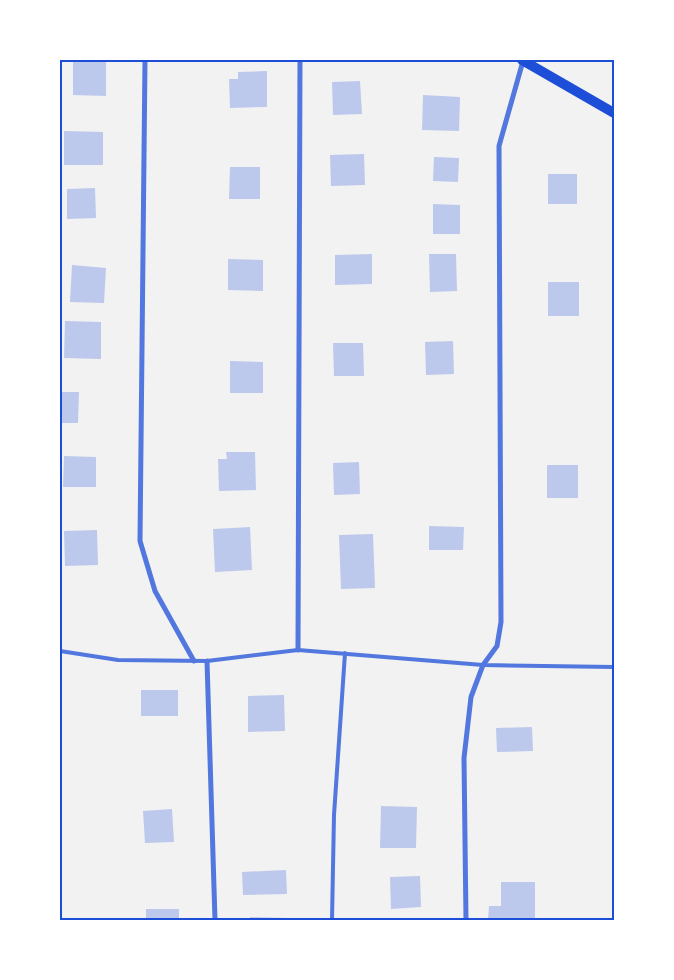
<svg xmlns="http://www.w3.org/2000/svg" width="674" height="980" font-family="Overpass,sans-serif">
<rect width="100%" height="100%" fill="#f2f2f2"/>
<path fill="#bdc9ec" d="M 73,60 L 106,60 L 106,96 L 73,95 Z
M 267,71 L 267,107 L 230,108 L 229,79 L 238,79 L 238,72 Z
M 360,81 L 362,114 L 333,115 L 332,82 Z
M 423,95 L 460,97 L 459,131 L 422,130 Z
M 64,131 L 103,132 L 103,165 L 64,165 Z
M 364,154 L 365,185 L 331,186 L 330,155 Z
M 434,157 L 459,158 L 458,182 L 433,181 Z
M 230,167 L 260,167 L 260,199 L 229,199 Z
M 548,174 L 577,174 L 577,204 L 548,204 Z
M 95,188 L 96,218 L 67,219 L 67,189 Z
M 433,204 L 460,205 L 460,234 L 433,234 Z
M 372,254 L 372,284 L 335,285 L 335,255 Z
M 429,254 L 456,254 L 457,291 L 430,292 Z
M 228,259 L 263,260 L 263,291 L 228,290 Z
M 72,265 L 106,268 L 104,303 L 70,302 Z
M 548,282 L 579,282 L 579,316 L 548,316 Z
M 65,321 L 101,322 L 101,359 L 64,358 Z
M 453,341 L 454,374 L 426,375 L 425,342 Z
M 333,343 L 363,343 L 364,376 L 334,376 Z
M 230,361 L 263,362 L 263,393 L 230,393 Z
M 60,392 L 79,392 L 78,423 L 60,423 Z
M 226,452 L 255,452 L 256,490 L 219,491 L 218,459 L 227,459 Z
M 64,456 L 96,457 L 96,487 L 63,487 Z
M 359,462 L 360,494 L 334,495 L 333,463 Z
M 547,465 L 578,465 L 578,498 L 547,498 Z
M 429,526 L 464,527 L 463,550 L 429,550 Z
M 250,527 L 252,570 L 215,572 L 213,529 Z
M 97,530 L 98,565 L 65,566 L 64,531 Z
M 373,534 L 375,588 L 341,589 L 339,535 Z
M 141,690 L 178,690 L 178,716 L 141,716 Z
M 284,695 L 285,731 L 248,732 L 248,696 Z
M 532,727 L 533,751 L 497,752 L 496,728 Z
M 381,806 L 417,807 L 416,848 L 380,848 Z
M 172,809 L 174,842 L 145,843 L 143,811 Z
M 286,870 L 287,894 L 243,895 L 242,872 Z
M 420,876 L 421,907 L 391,909 L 390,877 Z
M 501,882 L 535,882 L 535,920 L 488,920 L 489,906 L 501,906 Z
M 146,909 L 179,909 L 179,920 L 146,920 Z
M 250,917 L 289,918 L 289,920 L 250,920 Z"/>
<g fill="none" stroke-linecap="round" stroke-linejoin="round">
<path stroke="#5277de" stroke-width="4" d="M 60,651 L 118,660 L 207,661 L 298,650 L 483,665 L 614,667
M 332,920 L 334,815 L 345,653"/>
<path stroke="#5277de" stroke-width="5" d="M 145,60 L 140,541 L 155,591 L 194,661
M 298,650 L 300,60
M 207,661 L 215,920
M 466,920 L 464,758 L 471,697 L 483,665 L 497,646 L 501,622 L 499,146 L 523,61"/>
<path stroke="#1d4ed8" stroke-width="10" d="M 522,60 L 614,113"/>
</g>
<rect width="674" height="980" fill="none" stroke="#ffffff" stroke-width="122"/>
<rect x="61" y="61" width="552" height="858" fill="none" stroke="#1d4ed8" stroke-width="2"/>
</svg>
